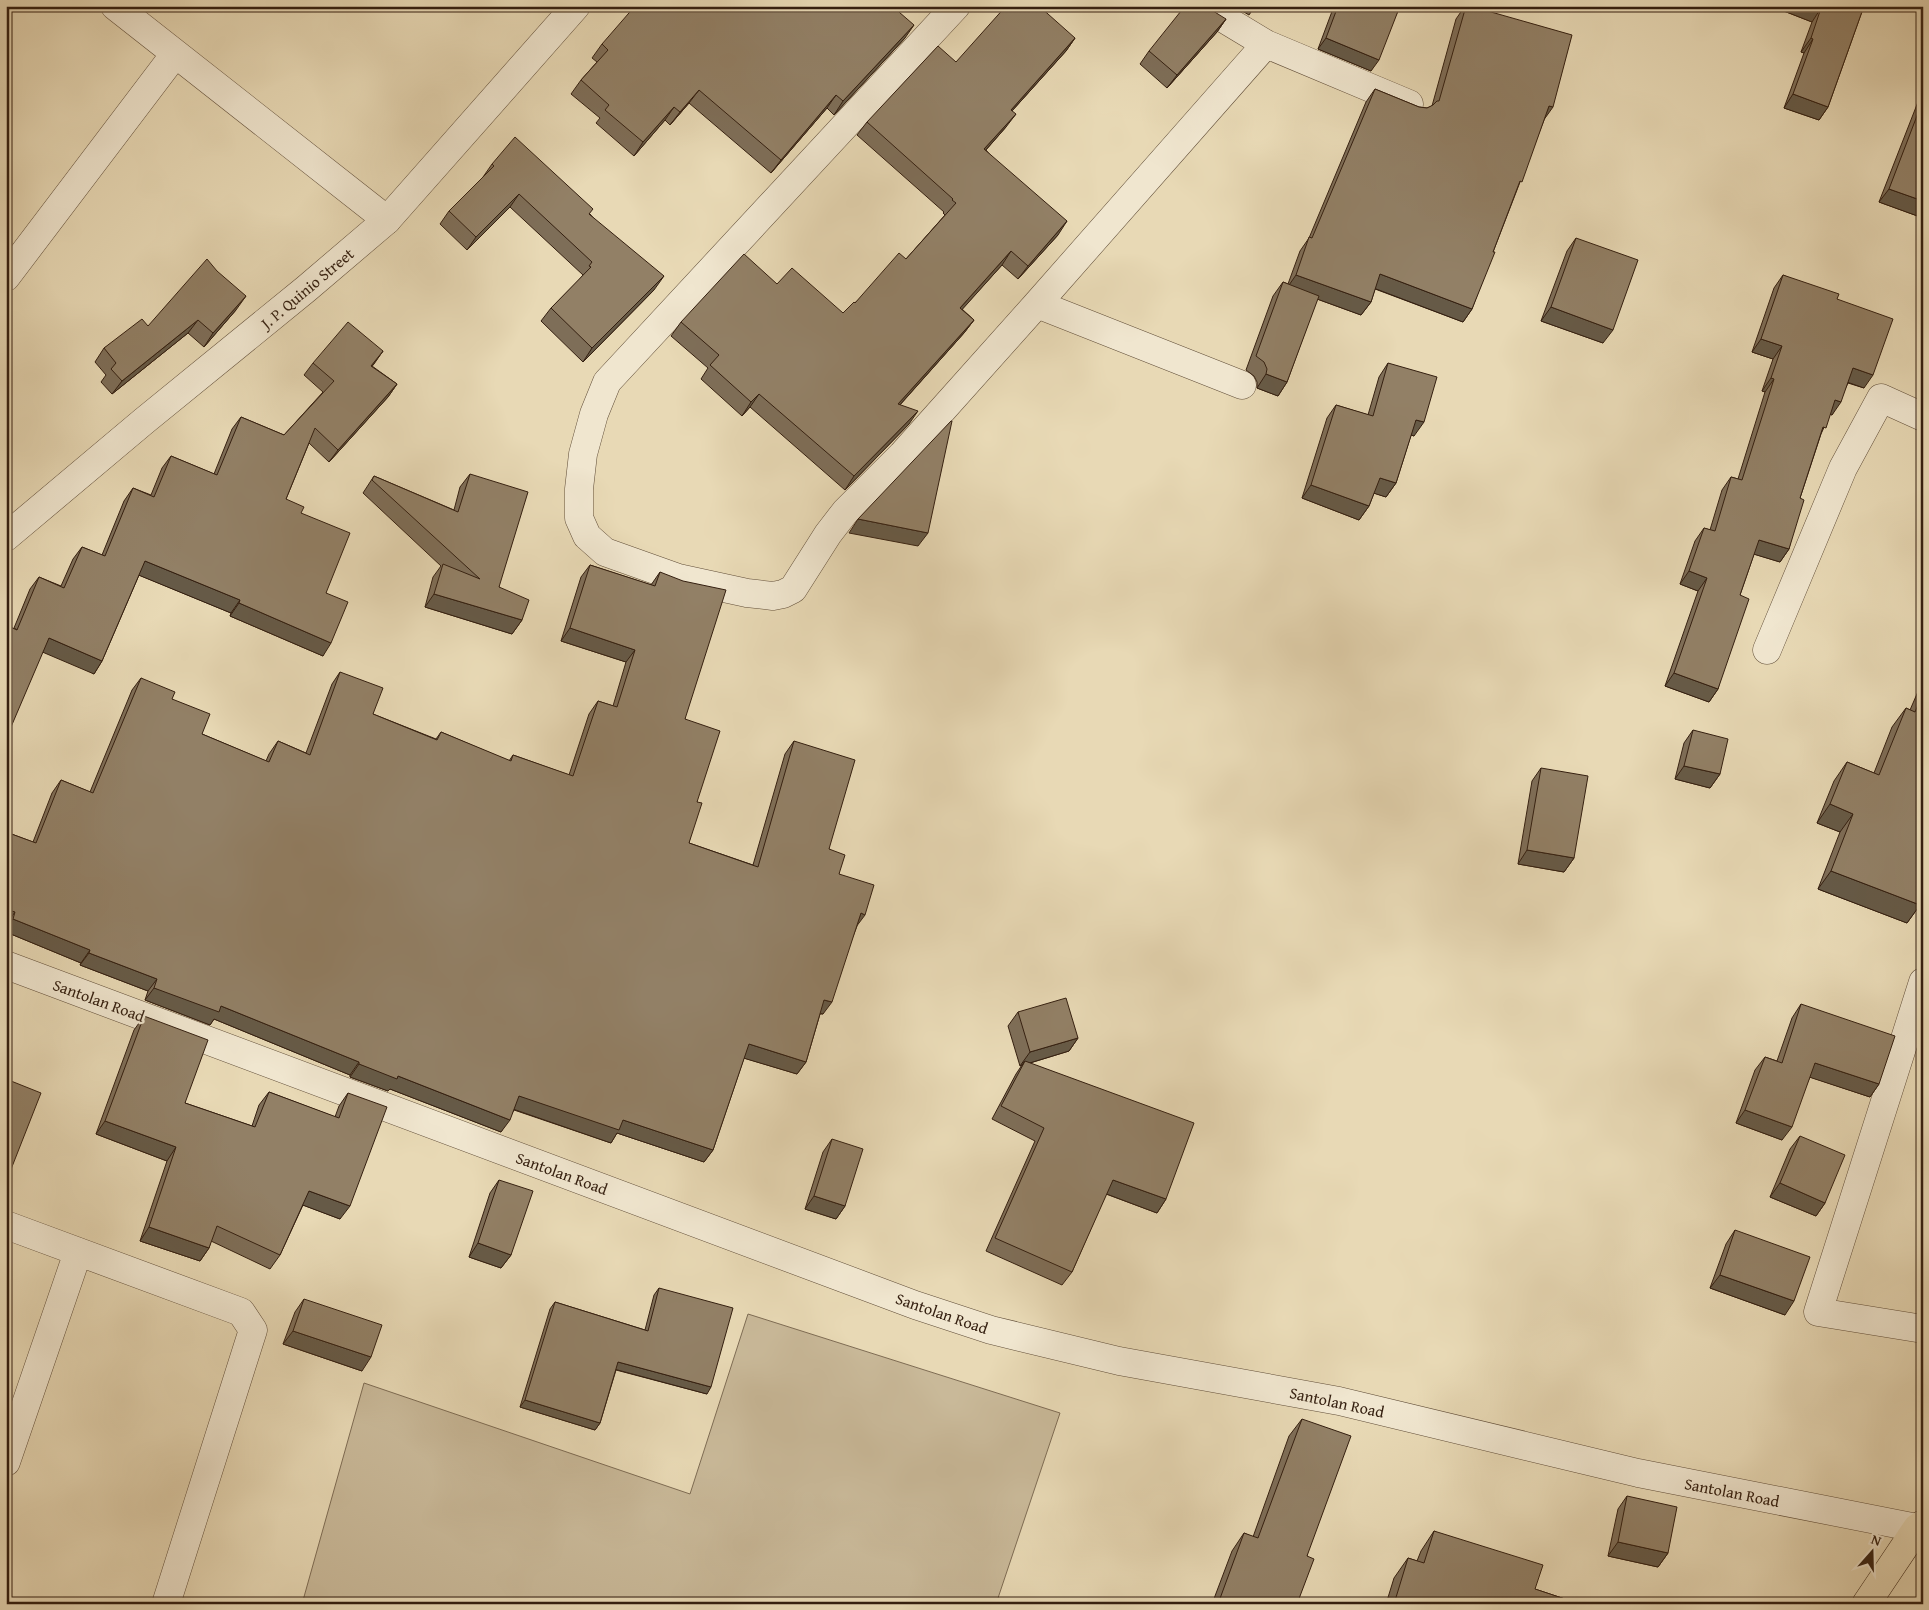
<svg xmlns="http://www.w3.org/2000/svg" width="1929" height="1610" font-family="'Gentium Book Plus',serif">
<rect width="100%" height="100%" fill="#e8d9b5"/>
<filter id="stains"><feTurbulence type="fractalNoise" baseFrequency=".004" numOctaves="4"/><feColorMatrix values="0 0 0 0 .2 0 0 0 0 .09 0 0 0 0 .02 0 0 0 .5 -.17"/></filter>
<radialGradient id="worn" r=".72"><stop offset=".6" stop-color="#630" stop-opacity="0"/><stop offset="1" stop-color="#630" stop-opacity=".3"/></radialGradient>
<path fill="#c9b999" stroke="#7e6c54" d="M 748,1314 L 1060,1413 L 996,1604 L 302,1604 L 364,1383 L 690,1494 Z"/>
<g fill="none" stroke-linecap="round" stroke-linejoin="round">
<defs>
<path id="minor" d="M 115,6 L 387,220
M 956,6 L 607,382 L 594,414 L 583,454 L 579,489 L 579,518 L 587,536 L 605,552 L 678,578 L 747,593 L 773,596 L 783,594 L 793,589 L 828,534 L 845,512 L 902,455 L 1037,304 L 1266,44
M 1203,6 L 1266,44 L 1409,104
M 6,277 L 175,54
M 1037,304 L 1242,385
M 1767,650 L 1843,468 L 1881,398 L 1923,417
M 1923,982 L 1818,1312 L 1923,1329
M 6,1225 L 241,1312 L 253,1330 L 166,1604
M 6,1462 L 78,1252"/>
<path id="tertiary" d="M 6,537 L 144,421 L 306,289 L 387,220 L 576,6
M 6,965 L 915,1305 L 991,1330 L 1119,1361 L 1339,1401 L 1638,1473 L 1917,1528"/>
<path id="primary" d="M 1866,1604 L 1917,1528 L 1923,1524"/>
</defs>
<use href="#minor" stroke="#614e39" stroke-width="29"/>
<use href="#tertiary" stroke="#614e39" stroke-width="29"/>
<use href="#primary" stroke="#341f10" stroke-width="29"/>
<use href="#minor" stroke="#f0e6cf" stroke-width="28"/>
<use href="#tertiary" stroke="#f0e6cf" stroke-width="28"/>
<use href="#primary" stroke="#e8d9b5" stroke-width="28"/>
</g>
<path fill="#7e6e58" stroke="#341f10" d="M 1234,6 L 1255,6 L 1249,15 Z
M 1334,6 L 1400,6 L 1371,71 L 1318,49 Z
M 1465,6 L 1470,6 L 1544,120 L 1493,252 L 1472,309 L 1463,322 L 1375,289 L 1371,302 L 1361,315 L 1317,299 L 1287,382 L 1278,396 L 1257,388 L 1257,382 L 1254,376 L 1246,370 L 1273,296 L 1283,282 L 1288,284 L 1300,251 L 1309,238 L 1366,102 L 1375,89 L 1419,107 L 1427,108 L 1432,106 L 1456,19 Z
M 1771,6 L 1864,6 L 1828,107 L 1819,120 L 1784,108 L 1804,53 L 1801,52 L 1812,22 Z
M 900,13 L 905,38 L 834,115 L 827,108 L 771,173 L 689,103 L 670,125 L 665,120 L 634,156 L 596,123 L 600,118 L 571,94 L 581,80 L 597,62 L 592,58 L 602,44 Z
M 1226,19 L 1217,32 L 1167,88 L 1140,64 L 1149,51 Z
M 1075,38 L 1066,51 L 1012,111 L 1006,127 L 986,150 L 1058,235 L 1018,279 L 1002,265 L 962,309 L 974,320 L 964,333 L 900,405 L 909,424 L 845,490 L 750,407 L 742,416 L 701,379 L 708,368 L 671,336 L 681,322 L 777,284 L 843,313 L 906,259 L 945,215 L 943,213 L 944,212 L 857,135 L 867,122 L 956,62 Z
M 1923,89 L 1923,218 L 1879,202 Z
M 492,164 L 590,214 L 654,290 L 583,362 L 541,321 L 551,308 L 580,279 L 583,275 L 510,207 L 467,250 L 440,224 L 449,211 L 483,177 Z
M 1576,238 L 1603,343 L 1541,321 L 1567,251 Z
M 1783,275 L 1837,299 L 1864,388 L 1848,383 L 1832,415 L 1830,414 L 1821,434 L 1800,498 L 1789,549 L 1780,562 L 1754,554 L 1740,595 L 1718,689 L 1709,702 L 1665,686 L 1698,591 L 1680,584 L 1695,541 L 1704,528 L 1710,530 L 1722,490 L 1731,477 L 1738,479 L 1765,392 L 1762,391 L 1773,359 L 1752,352 L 1774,288 Z
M 236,310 L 204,347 L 188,333 L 112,394 L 101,382 L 106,375 L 95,362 L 104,348 L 148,326 Z
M 383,351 L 372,366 L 397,384 L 388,397 L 329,462 L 309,443 L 286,499 L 301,513 L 326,593 L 323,656 L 230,616 L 231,613 L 139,575 L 102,661 L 94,674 L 14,628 L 30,589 L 39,577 L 61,586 L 73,559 L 82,547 L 102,555 L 124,501 L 133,488 L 151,495 L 162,468 L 171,456 L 214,474 L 232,429 L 241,417 L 284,435 L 323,392 L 304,375 L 313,363 Z
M 1388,363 L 1414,436 L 1411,435 L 1396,483 L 1386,497 L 1374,493 L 1369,506 L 1359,520 L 1302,498 L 1327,418 L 1336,405 L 1368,415 L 1379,377 Z
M 470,474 L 499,587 L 522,620 L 512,634 L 425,607 L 433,577 L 441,566 L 363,493 L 374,476 L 454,510 L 460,487 Z
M 590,565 L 651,585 L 660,572 L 685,719 L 697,802 L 689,843 L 753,865 L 785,754 L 794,741 L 829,849 L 839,874 L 857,926 L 823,1014 L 820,1014 L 806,1062 L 797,1074 L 744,1058 L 713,1150 L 704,1162 L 617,1133 L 611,1143 L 514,1110 L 501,1132 L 390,1089 L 388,1091 L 350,1077 L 350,1075 L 214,1019 L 210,1025 L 145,1000 L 148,991 L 80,965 L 81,963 L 6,932 L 6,832 L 33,842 L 52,793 L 61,780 L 90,792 L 132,690 L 141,678 L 172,699 L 202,734 L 266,761 L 269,754 L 278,741 L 306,753 L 332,684 L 340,672 L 373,714 L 436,739 L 441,732 L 509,761 L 513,755 L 569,775 L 589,714 L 598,701 L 613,706 L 626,662 L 561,641 L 581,577 Z
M 1923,680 L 1923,897 L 1920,905 L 1907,923 L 1818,889 L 1840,832 L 1817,823 L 1834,781 L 1847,762 L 1874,773 L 1892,727 L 1906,708 L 1910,710 Z
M 1693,730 L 1720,774 L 1710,788 L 1675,779 L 1684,743 Z
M 1541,768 L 1574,858 L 1564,872 L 1518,864 L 1532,781 Z
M 1801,1004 L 1879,1084 L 1870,1097 L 1810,1077 L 1782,1140 L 1736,1123 L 1755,1070 L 1765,1057 L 1777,1061 L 1792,1018 Z
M 1018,1012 L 1078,1038 L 1069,1051 L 1030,1063 L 1166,1199 L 1157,1213 L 1106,1194 L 1072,1272 L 1062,1285 L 986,1251 L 1035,1141 L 992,1119 L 1016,1074 L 1022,1065 L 1020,1066 L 1008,1026 Z
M 144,1016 L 185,1103 L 252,1126 L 259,1105 L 269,1092 L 335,1117 L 339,1106 L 348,1093 L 340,1219 L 303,1205 L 280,1255 L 270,1269 L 211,1241 L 209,1248 L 200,1261 L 140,1241 L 167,1161 L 96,1134 L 134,1030 Z
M 1800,1136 L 1825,1203 L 1816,1216 L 1770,1197 L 1790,1149 Z
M 832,1139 L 845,1206 L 836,1219 L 805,1209 L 823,1152 Z
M 499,1180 L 511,1255 L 501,1268 L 469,1257 L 490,1193 Z
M 1735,1230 L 1785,1315 L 1710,1288 L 1726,1244 Z
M 659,1288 L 707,1394 L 616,1370 L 600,1423 L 595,1430 L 520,1407 L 550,1309 L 555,1302 L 645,1330 L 654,1295 Z
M 304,1299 L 362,1371 L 283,1344 L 295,1312 Z
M 1302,1419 L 1307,1556 L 1297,1604 L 1212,1604 L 1232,1551 L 1244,1533 L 1253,1537 L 1289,1436 Z
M 1627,1496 L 1668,1553 L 1658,1567 L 1608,1556 L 1618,1509 Z
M 1434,1531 L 1535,1589 L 1580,1604 L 1386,1604 L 1394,1578 L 1408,1558 L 1417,1561 L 1421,1551 Z"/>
<path fill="#665a47" stroke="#341f10" d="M 1771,6 L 1816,6 L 1821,8 L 1812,22 Z
M 1226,19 L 1217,32 L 1167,88 L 1177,75 Z
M 914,25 L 905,38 L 834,115 L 843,101 Z
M 1075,38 L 1066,51 L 1001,123 L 1011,110 Z
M 1326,38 L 1379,60 L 1371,71 L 1318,49 Z
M 1811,38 L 1813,39 L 1804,53 L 1801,52 Z
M 699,90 L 689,103 L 670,125 L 680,112 Z
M 1793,94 L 1828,107 L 1819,120 L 1784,108 Z
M 836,95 L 827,108 L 771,173 L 781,160 Z
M 1549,106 L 1553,107 L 1543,121 Z
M 674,107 L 665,120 L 634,156 L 643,142 Z
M 1016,114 L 1006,127 L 975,162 L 984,149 Z
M 1889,189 L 1923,201 L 1923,218 L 1879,202 Z
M 519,194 L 510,207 L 467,250 L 476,237 Z
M 1067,221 L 1058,235 L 1018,279 L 1028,266 Z
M 1011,251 L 1002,265 L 951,322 L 960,308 Z
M 1380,274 L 1472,309 L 1463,322 L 1371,287 Z
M 1296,275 L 1371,302 L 1361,315 L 1287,288 Z
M 664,276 L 654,290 L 583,362 L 592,348 Z
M 246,296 L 236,310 L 204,347 L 213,333 Z
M 1551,307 L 1613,330 L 1603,343 L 1541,321 Z
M 198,320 L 188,333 L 112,394 L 122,381 Z
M 974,320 L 964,333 L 888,418 L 898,404 Z
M 1761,339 L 1782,346 L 1773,359 L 1752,352 Z
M 383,351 L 374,364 L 362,378 L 371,366 Z
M 1853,368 L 1873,375 L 1864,388 L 1844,381 Z
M 1266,374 L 1287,382 L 1278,396 L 1257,388 Z
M 1771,378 L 1774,379 L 1765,392 L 1762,391 Z
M 397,384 L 388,397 L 329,462 L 338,450 Z
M 759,394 L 750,407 L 742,416 L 751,402 Z
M 1835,400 L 1841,402 L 1832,415 L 1826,413 Z
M 918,411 L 909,424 L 845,490 L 854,476 Z
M 1416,420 L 1424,422 L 1414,436 L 1406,433 Z
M 1380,478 L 1396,483 L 1386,497 L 1370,492 Z
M 1311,485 L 1369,506 L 1359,520 L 1302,498 Z
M 858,519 L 928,533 L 918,546 L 849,533 Z
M 1759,540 L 1789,549 L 1780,562 L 1750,553 Z
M 145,561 L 240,600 L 231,613 L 136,574 Z
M 1689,571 L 1707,578 L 1698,591 L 1680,584 Z
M 434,594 L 522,620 L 512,634 L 425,607 Z
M 239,603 L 331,643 L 323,656 L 230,616 Z
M 570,628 L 635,650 L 626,662 L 561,641 Z
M 49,638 L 102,661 L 94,674 L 40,651 Z
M 1674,673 L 1718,689 L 1709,702 L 1665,686 Z
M 1684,766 L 1720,774 L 1710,788 L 1675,779 Z
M 1830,804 L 1853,814 L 1840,832 L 1817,823 Z
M 1527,850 L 1574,858 L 1564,872 L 1518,864 Z
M 1831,871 L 1920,905 L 1907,923 L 1818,889 Z
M 6,909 L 15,912 L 6,925 Z
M 861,913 L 865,915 L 856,927 Z
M 13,919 L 90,950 L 81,963 L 6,932 L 6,928 Z
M 89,953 L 157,979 L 148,991 L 80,965 Z
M 154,988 L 221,1006 L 359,1062 L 350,1075 L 214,1019 L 210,1025 L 145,1000 Z
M 824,1000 L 832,1002 L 823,1014 L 816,1012 Z
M 1078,1038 L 1069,1051 L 1023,1065 L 1025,1061 L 1022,1065 L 1020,1066 L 1030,1052 Z
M 749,1044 L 806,1062 L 797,1074 L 740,1057 Z
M 1815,1063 L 1879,1084 L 1870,1097 L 1806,1076 Z
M 359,1064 L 398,1076 L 510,1120 L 501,1132 L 390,1089 L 388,1091 L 350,1077 Z
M 519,1096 L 623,1120 L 713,1150 L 704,1162 L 617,1133 L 611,1143 L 510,1108 Z
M 1745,1110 L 1792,1127 L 1782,1140 L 1736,1123 Z
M 105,1121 L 176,1147 L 167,1161 L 96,1134 Z
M 1113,1180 L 1166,1199 L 1157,1213 L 1104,1193 Z
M 1780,1183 L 1825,1203 L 1816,1216 L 1770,1197 Z
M 309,1191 L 350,1206 L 340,1219 L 300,1204 Z
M 814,1196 L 845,1206 L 836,1219 L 805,1209 Z
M 149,1227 L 209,1248 L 200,1261 L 140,1241 Z
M 478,1243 L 511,1255 L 501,1268 L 469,1257 Z
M 1720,1275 L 1794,1301 L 1785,1315 L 1710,1288 Z
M 293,1331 L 371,1357 L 362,1371 L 283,1344 Z
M 618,1362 L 711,1387 L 707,1394 L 614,1369 Z
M 525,1400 L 600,1423 L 595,1430 L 520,1407 Z
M 1618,1542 L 1668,1553 L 1658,1567 L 1608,1556 Z"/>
<path fill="#928066" stroke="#341f10" d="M 635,6 L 904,6 L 899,12 L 914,25 L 843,101 L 836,95 L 781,160 L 699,90 L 680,112 L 674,107 L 643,142 L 605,110 L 609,105 L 581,80 L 608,50 L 602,44 Z
M 1006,6 L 1039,6 L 1075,38 L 1011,110 L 1016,114 L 984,149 L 1067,221 L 1028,266 L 1011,251 L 960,308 L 974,320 L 898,404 L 918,411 L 854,476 L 759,394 L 751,402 L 710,365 L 719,355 L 681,322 L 744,254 L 777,284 L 792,268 L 843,313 L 854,302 L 855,303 L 899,253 L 906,259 L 956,203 L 952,200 L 953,199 L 867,122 L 938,46 L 956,62 Z
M 1185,6 L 1205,6 L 1226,19 L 1177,75 L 1149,51 Z
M 1338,6 L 1400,6 L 1379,60 L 1326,38 Z
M 1466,6 L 1470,6 L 1572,35 L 1553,107 L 1549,106 L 1522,182 L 1520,181 L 1493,252 L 1495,252 L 1472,309 L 1380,274 L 1371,302 L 1296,275 L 1309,237 L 1312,238 L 1375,89 L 1419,107 L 1427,108 L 1433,105 L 1437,101 L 1439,101 Z
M 1816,6 L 1864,6 L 1828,107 L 1793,94 L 1813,39 L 1811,38 L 1821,8 Z
M 1923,100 L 1923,201 L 1889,189 Z
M 515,137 L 593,209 L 589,214 L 664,276 L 592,348 L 551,308 L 591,267 L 589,266 L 592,262 L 519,194 L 476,237 L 449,211 L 494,166 L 492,164 Z
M 1576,238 L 1638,260 L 1613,330 L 1551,307 Z
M 207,259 L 217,271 L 246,296 L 213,333 L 198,320 L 122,381 L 111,369 L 116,363 L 104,348 L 142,319 L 148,326 Z
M 1783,275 L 1839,294 L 1837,299 L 1893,319 L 1873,375 L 1853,368 L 1841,402 L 1835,400 L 1826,428 L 1823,427 L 1800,498 L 1804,500 L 1789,549 L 1759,540 L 1740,595 L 1749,599 L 1718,689 L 1674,673 L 1707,578 L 1689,571 L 1704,528 L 1715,531 L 1731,477 L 1742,480 L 1774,379 L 1771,378 L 1782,346 L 1761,339 Z
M 1283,282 L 1319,296 L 1287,382 L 1266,374 L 1267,369 L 1264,362 L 1256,356 Z
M 348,322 L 383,351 L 371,366 L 397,384 L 338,450 L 315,428 L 286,499 L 304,507 L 301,513 L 350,533 L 326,593 L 348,602 L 331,643 L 239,603 L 240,600 L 145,561 L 102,661 L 49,638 L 8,734 L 6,734 L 6,625 L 17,630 L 39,577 L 64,588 L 82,547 L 105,556 L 133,488 L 154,497 L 171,456 L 217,475 L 241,417 L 284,435 L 334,381 L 313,363 Z
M 1388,363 L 1437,377 L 1424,422 L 1416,420 L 1396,483 L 1380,478 L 1369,506 L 1311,485 L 1336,405 L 1373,416 Z
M 951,421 L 952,421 L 928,533 L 858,519 Z
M 470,474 L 528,492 L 499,587 L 529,600 L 522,620 L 434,594 L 443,564 L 480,579 L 372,480 L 374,476 L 458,512 Z
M 590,565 L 655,586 L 660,572 L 683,581 L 726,590 L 685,719 L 720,731 L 697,802 L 702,803 L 689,843 L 758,867 L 794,741 L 855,760 L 829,849 L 845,855 L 839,874 L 874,885 L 865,915 L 861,913 L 832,1002 L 824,1000 L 806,1062 L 749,1044 L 713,1150 L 623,1120 L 619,1130 L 519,1096 L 510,1120 L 398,1076 L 397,1079 L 359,1064 L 359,1062 L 221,1006 L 219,1012 L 154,988 L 157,979 L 89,953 L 90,950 L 13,919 L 15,912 L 6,909 L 6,832 L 36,843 L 61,780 L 93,793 L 141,678 L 175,692 L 172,699 L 210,714 L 202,734 L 269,762 L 278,741 L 310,755 L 340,672 L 383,688 L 373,714 L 437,740 L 441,732 L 511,761 L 513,755 L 573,776 L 598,701 L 617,707 L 635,650 L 570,628 Z
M 1923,693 L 1923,897 L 1920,905 L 1831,871 L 1853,814 L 1830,804 L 1847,762 L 1879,775 L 1906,708 L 1915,712 Z
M 1693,730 L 1728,739 L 1720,774 L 1684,766 Z
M 1541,768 L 1588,776 L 1574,858 L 1527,850 Z
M 1066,998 L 1078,1038 L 1030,1052 L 1018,1012 Z
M 1801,1004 L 1895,1036 L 1879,1084 L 1815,1063 L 1792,1127 L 1745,1110 L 1765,1057 L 1782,1063 Z
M 144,1016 L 208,1040 L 185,1103 L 255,1127 L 269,1092 L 339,1118 L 348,1093 L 387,1107 L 350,1206 L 309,1191 L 280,1255 L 217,1226 L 209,1248 L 149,1227 L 176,1147 L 105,1121 Z
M 1025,1061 L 1194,1123 L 1166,1199 L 1113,1180 L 1072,1272 L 995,1238 L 1044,1128 L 1001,1106 Z
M 6,1079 L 41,1093 L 6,1182 Z
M 1800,1136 L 1845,1155 L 1825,1203 L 1780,1183 Z
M 832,1139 L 863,1149 L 845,1206 L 814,1196 Z
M 499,1180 L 533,1191 L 511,1255 L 478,1243 Z
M 1735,1230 L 1810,1257 L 1794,1301 L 1720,1275 Z
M 659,1288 L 733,1308 L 711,1387 L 618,1362 L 600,1423 L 525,1400 L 555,1302 L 648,1331 Z
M 304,1299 L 382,1325 L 371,1357 L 293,1331 Z
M 1302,1419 L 1351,1436 L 1307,1556 L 1314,1559 L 1297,1604 L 1218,1604 L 1244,1533 L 1258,1538 Z
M 1627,1496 L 1677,1507 L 1668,1553 L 1618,1542 Z
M 1434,1531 L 1543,1565 L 1535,1589 L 1580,1604 L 1394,1604 L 1408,1558 L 1424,1563 Z"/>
<g text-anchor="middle" stroke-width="5" stroke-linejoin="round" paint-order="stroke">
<g font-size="16" fill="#341f10" stroke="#f0e6cf">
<text transform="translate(307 288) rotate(-40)" y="6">J. P. Quinio Street</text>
<text transform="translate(99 1000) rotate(20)" y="6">Santolan Road</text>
<text transform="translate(562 1173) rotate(20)" y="6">Santolan Road</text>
<text transform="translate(942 1313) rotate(19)" y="6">Santolan Road</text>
<text transform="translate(1337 1402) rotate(12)" y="6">Santolan Road</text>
<text transform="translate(1732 1492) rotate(11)" y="6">Santolan Road</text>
</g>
</g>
<rect width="1929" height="1610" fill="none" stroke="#e8d9b5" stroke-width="25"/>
<rect x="8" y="8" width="1914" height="1595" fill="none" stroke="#341f10" stroke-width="2.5"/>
<rect x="12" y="12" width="1904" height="1585" fill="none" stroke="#341f10"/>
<g transform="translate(1872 1552) rotate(20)" stroke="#f0e6cf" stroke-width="4" paint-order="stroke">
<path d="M0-4L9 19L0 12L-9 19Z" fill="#341f10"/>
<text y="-8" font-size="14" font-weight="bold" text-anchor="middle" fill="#341f10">N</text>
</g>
<rect width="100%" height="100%" filter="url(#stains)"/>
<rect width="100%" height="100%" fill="url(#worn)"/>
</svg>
